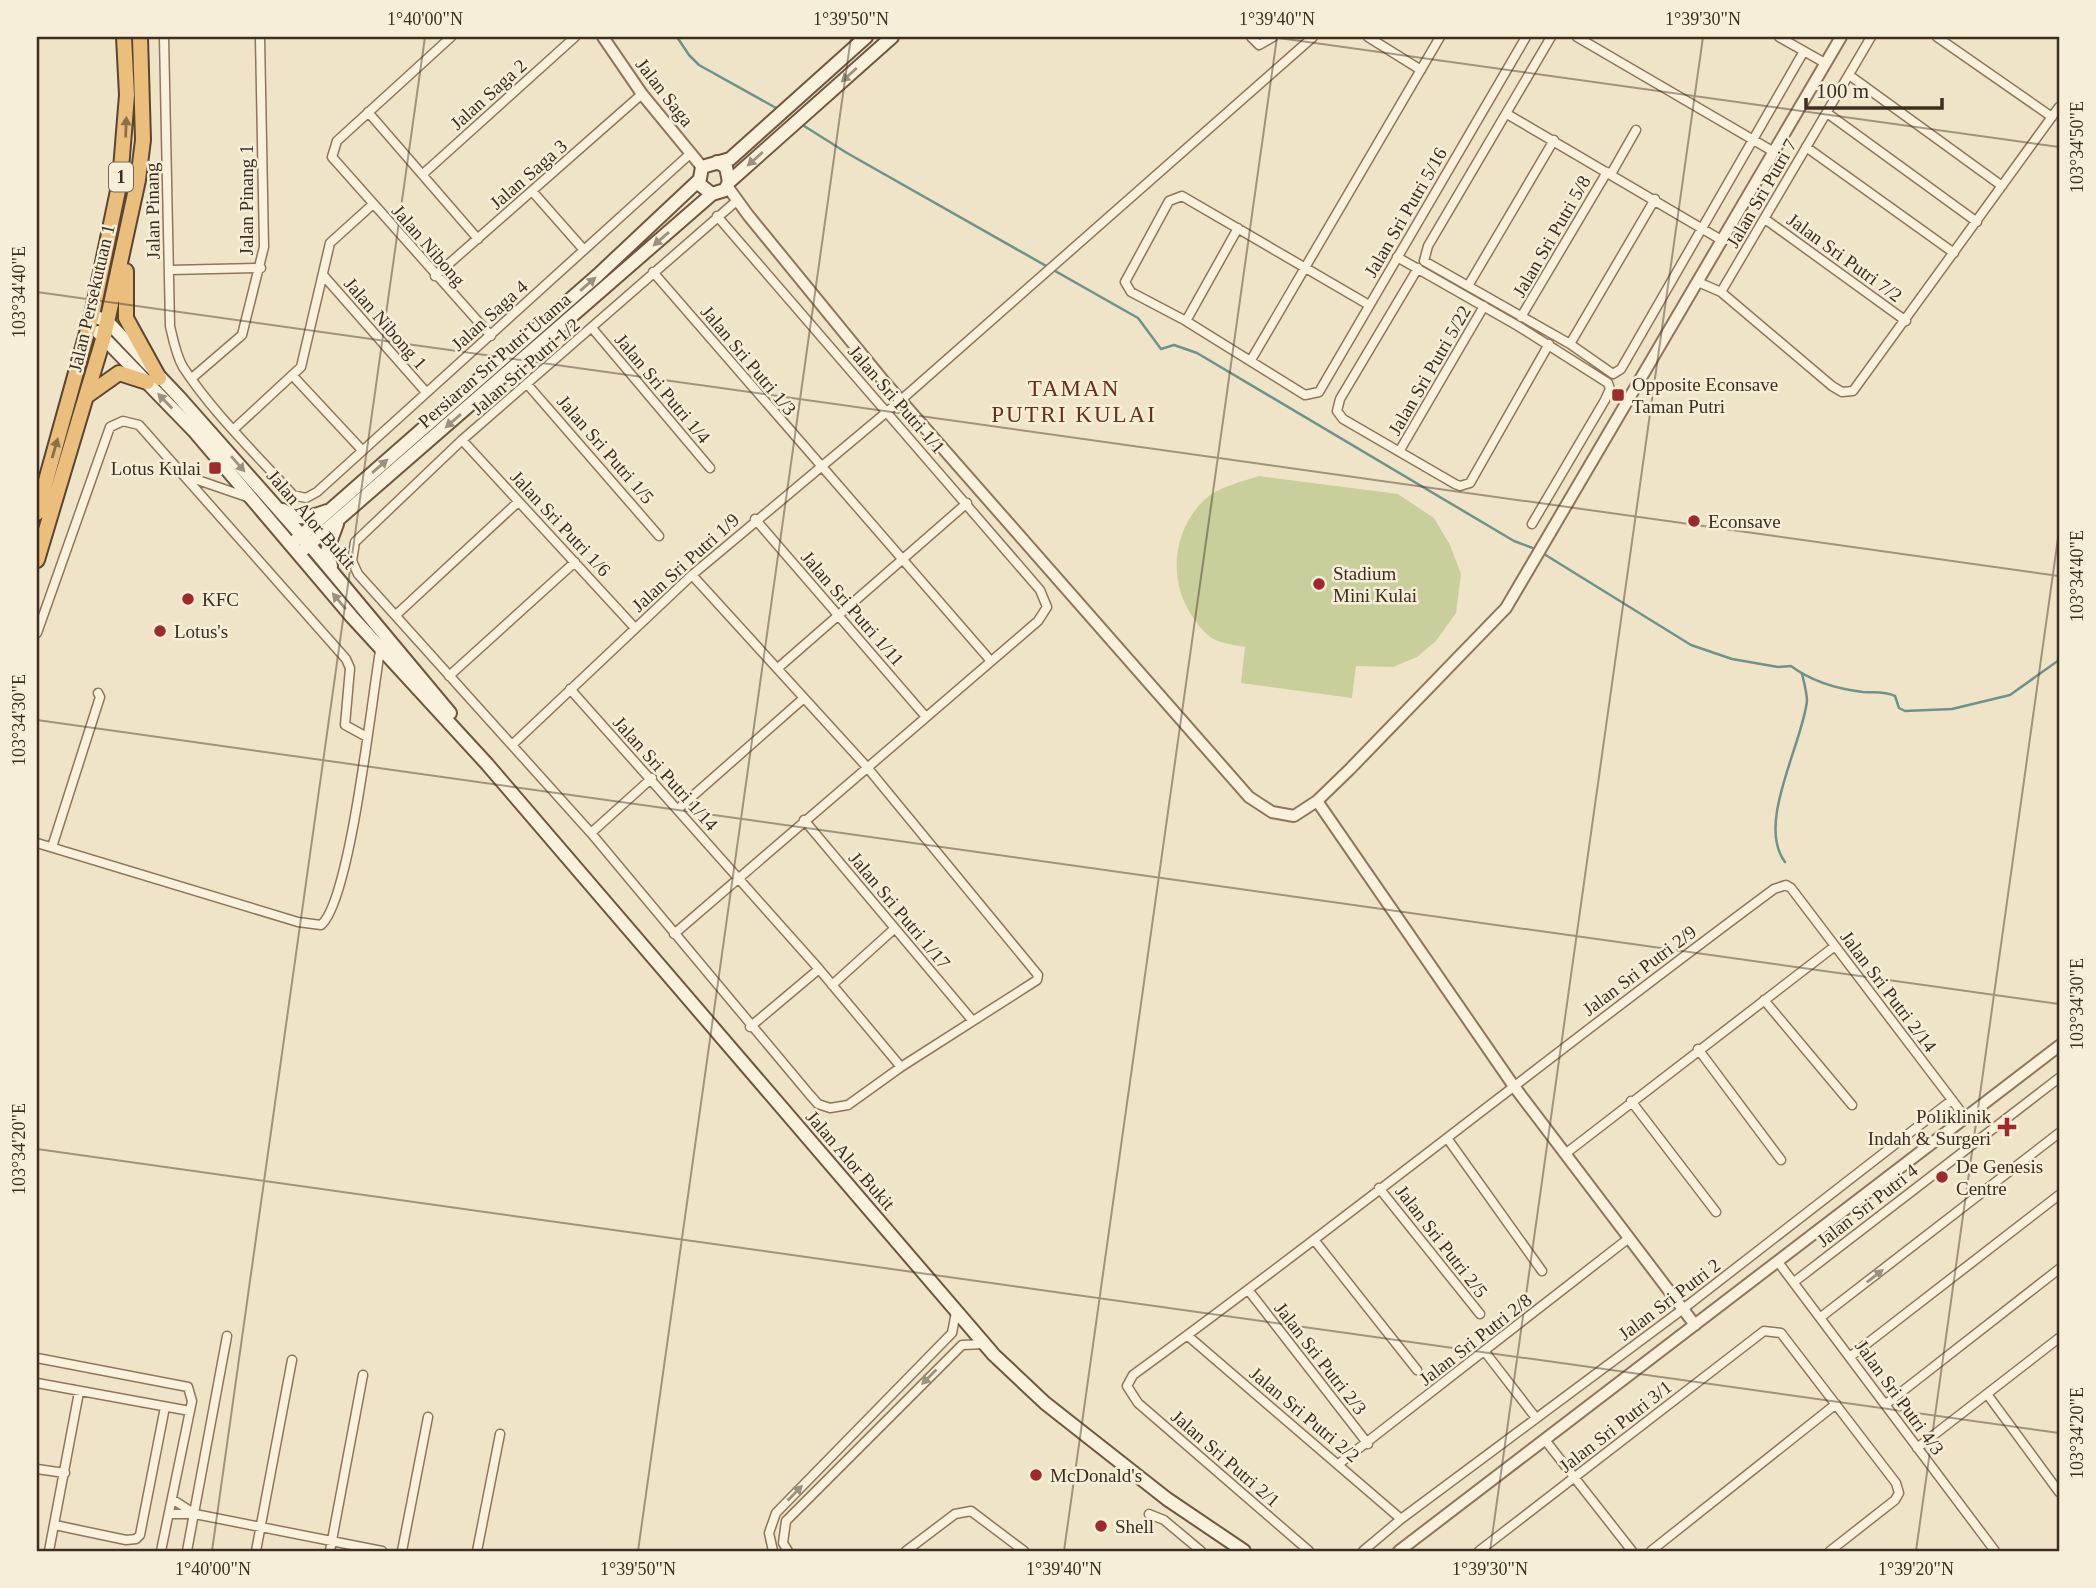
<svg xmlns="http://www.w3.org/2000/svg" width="2096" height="1588" font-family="'Times New Roman',serif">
<rect width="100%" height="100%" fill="#f0e4c8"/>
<path fill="#c9cf9b" d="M 1259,476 L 1398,494 L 1434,518 L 1450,545 L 1461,574 L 1456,613 L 1436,641 L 1417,657 L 1393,667 L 1356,666 L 1352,698 L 1241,683 L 1245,647 C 1236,645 1226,644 1218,641 C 1208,638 1200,627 1194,619 C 1168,582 1171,533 1204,500 C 1218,487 1241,482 1259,476 Z"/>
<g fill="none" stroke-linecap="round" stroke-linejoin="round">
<path stroke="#6f938a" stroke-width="2.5" d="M 677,37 L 689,55 L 699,65 L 778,109
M 801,124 L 847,153 L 1138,318 L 1161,349 L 1174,345 L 1197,353 L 1514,541 L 1538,550
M 1544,554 L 1691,645 L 1732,659 L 1778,667 L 1791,666 C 1811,681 1838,689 1863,692 C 1875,693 1884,691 1895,696 L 1899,708 L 1905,711 L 1952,709 L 2010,695 L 2059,660
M 1785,862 C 1756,824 1802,745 1807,701 C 1807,693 1804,682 1802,674"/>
<defs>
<path id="minor" d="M 164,37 L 170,326 C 173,339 176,355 183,367 C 213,413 256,454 293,495 L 306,498 L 317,492 L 691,153
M 451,37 L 337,141 L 332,157 L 491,336
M 1251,37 L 1259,45 L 1273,37
M 1368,37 L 1421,70
M 1551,37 L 1428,246 L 1424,261 L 1570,344 L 1613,374 L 1621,369 L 1804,51
M 1577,37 L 1774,152
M 1779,37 L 1825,63
M 1937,37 L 2052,117
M 1849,75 L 2002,186
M 368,112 L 478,239
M 1827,113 L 1977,222
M 1507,114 L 1723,241
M 1806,147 L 1954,253
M 423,174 L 575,37
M 1611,174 L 1636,130
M 532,191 L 584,250
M 1765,219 L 1906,321
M 1397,257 L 1518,326 L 1608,383 L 1610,389 L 1605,400 L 1532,524
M 1418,268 L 1340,399 L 1337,411 L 1343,419 L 1455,484 L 1460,486 L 1470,483 L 1549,344
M 170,270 L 261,268
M 653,272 L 990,660
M 323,275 L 425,391
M 435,276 L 642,94
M 1698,282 L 1721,292 L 1832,386 L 1842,392 L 1853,391 L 2059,107
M 1468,286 L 1554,140
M 1721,292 L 1871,37
M 1369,305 L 1182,196 L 1169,201 L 1125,282 L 1131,292 L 1186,321 L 1305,395 L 1319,392 L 1526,37
M 1521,317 L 1607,172
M 1186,321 L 1238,228
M 592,328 L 710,468
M 1570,344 L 1655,199
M 1251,360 L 1440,37
M 293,376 L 361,449
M 192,378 L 242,335 L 264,247 L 260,37
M 527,384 L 659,536
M 234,429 L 301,367 L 330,243 L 372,205
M 462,440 L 635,628
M 1400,450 L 1484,306
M 189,477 L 250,498
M 755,519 L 926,717
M 692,575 L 866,766 L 1038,975 L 1037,980 L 901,1067 L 848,1105 L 830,1108 L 818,1104 L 810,1095 L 591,833 L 358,574 L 352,561 L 355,542 L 462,440 L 733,204
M 396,615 L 518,502
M 37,633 L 110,427 L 123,421 L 139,425 L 346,659 L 350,668 L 345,725 L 367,737
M 778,668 L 967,503
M 449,676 L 575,562
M 570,689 L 819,969 L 901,1067
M 513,744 L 692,575 L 901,400 L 1313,37
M 678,809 L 804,698
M 804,820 L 972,1020
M 591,833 L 652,778
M 37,843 L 298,922 L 321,925 C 351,900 372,694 381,645
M 52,847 L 100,697 L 98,693
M 674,934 L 1038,621 L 1047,607 L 1040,590 L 717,216
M 832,985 L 894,929
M 1764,1000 L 1852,1105
M 750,1027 L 819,969
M 1698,1049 L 1781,1160
M 1631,1101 L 1716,1212
M 1447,1138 L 1542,1271
M 1565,1154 L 1835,946
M 1379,1188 L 1480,1314
M 1315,1241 L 1417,1370
M 1778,1262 L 1995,1551
M 1794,1282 L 2059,1078
M 1249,1291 L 1368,1444
M 1821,1317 L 2059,1133
M 1188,1336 L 1401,1519
M 1485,1352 L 1536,1418
M 1851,1356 L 2059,1195
M 37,1358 L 188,1387 L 192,1401 L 161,1551
M 37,1383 L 190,1411
M 1987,1394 L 2059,1492
M 1886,1404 L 2059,1269
M 1545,1440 L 1632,1551
M 1917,1448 L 2059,1338
M 1340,1463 L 1629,1238
M 37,1469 L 65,1473
M 172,1499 L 195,1514
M 169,1514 L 195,1514 L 382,1551
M 1149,1514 L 1164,1520 L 1201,1551
M 55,1525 L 126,1540 L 136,1539 L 140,1535 L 165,1407
M 49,1551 L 79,1392
M 187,1551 L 227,1336
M 256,1551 L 292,1360
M 330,1551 L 363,1375
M 402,1551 L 428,1417
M 477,1551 L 500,1434
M 773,1551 L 769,1533 L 776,1513 L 952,1333 L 956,1312
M 788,1551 L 783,1543 L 786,1521 L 962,1345 L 984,1344
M 906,1551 L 955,1514 L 971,1511 L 1024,1551
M 1309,1551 L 1138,1403 L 1127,1386 L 1133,1375 C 1350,1217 1558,1049 1774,889 L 1786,885 L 1791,888 L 1965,1117
M 1363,1551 L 1401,1519 L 1683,1309 L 1952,1100
M 1479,1551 L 1764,1331 L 1781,1333 L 1896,1483 L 1899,1493 L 1895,1500 L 1830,1551
M 1651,1551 L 1836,1404"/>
<path id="tertiary" d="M 603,37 L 642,94 L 702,167
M 727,186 L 748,215 L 882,379 L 1249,797 L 1272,812 L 1294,816 L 1317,801 L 1350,769 L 1506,608 L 1841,37
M 1317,801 L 1513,1085 L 1695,1325
M 1399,1551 L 2059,1046"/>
<path id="secondary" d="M 717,162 L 726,167 L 729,182 L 725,190 L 712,194 L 699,184 L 702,167 L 730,159 L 866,37
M 729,182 L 892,37
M 92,315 L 108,322 L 179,397 L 309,544 L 450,713
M 98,332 L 195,432 L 352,617 L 487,764 L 994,1355 L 1045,1403 L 1167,1499 L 1244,1551
M 283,510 C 298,522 310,517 327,511
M 296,540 L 598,275 L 698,181
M 303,550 L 712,194
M 331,566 L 327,551 L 337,524"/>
<path id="trunk" d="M 126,271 L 126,318 L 159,378
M 88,395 L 119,373 L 147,382
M 37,513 L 92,315 L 120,181 L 127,95 L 124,37
M 37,560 L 104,336 L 138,180 L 143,140 L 140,37"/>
</defs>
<use href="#minor" stroke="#8d765c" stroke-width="11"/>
<use href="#tertiary" stroke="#8d765c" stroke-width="14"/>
<use href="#secondary" stroke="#6f573f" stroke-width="16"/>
<use href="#trunk" stroke="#5b4430" stroke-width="18"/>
<use href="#minor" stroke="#faf1dc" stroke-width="8"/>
<use href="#tertiary" stroke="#faf1dc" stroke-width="10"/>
<use href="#secondary" stroke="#faf1dc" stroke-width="12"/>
<use href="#trunk" stroke="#eabe7c" stroke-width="14"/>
</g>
<defs><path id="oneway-solid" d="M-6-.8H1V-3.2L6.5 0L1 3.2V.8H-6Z" transform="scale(1.75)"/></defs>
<g fill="#9c907e">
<use href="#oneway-solid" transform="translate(849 75) rotate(138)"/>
<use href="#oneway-solid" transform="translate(755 159) rotate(138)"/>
<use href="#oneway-solid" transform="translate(661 239) rotate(139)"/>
<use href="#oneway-solid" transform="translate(588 284) rotate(-41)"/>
<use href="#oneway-solid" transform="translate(165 401) rotate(-134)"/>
<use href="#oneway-solid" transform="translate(453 421) rotate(139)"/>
<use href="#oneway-solid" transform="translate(238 464) rotate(49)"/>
<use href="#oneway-solid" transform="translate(380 466) rotate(-41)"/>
<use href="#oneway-solid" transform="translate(339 601) rotate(-130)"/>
<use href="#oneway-solid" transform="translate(1875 1276) rotate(-38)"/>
<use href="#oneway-solid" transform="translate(929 1377) rotate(135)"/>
<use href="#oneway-solid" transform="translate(795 1493) rotate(-46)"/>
</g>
<g fill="#8b6f49">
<use href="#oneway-solid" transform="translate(126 127) rotate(-88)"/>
<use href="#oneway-solid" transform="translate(55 448) rotate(-74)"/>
</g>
<path fill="none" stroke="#3d2e20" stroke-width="2" stroke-opacity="0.45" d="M 1272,37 L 2059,147M 37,292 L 2059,576M 37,720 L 2059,1004M 37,1149 L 2059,1433M 212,1551 L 425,37M 638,1551 L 851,37M 1064,1551 L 1277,37M 1490,1551 L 1703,37M 1916,1551 L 2059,531"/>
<g fill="#9e2a2b" stroke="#f7eed8" stroke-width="2.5">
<rect x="1611" y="388" width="14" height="14" rx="3.5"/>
<rect x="208" y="461" width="14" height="14" rx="3.5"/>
<circle cx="1694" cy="521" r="7"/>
<circle cx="1319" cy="584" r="7"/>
<circle cx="188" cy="599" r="7"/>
<circle cx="160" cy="631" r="7"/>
<path d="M2003.5 1116.5h7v7h7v7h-7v7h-7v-7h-7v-7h7z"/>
<circle cx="1942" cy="1177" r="7"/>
<circle cx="1036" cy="1475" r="7"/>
<circle cx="1101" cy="1526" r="7"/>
</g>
<g text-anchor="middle" stroke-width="5" stroke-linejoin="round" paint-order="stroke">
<rect fill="#f7eed8" stroke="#756857" stroke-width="2" x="109" y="162.5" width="24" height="29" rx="5"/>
<g font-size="18" font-weight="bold" fill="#3d2e20">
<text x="121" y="183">1</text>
</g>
<g font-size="19" fill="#3d2e20" stroke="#f7eed8">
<text transform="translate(665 92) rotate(52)" y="7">Jalan Saga</text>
<text transform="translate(488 94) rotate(-42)" y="7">Jalan Saga 2</text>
<text transform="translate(528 174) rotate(-41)" y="7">Jalan Saga 3</text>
<text transform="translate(1761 193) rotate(-60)" y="7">Jalan Sri Putri 7</text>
<text transform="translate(246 200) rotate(-90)" y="7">Jalan Pinang 1</text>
<text transform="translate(152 211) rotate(-91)" y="7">Jalan Pinang</text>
<text transform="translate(1405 212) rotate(-60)" y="7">Jalan Sri Putri 5/16</text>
<text transform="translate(1551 236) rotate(-60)" y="7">Jalan Sri Putri 5/8</text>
<text transform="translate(429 245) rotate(49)" y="7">Jalan Nibong</text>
<text transform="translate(1845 257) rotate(36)" y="7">Jalan Sri Putri 7/2</text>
<text transform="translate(91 298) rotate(-77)" y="7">Jalan Persekutuan 1</text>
<text transform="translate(489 315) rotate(-42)" y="7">Jalan Saga 4</text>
<text transform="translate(386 323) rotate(49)" y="7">Jalan Nibong 1</text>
<text transform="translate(494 360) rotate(-41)" y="7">Persiaran Sri Putri Utama</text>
<text transform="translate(749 360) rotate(50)" y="7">Jalan Sri Putri 1/3</text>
<text transform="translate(525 366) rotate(-41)" y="7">Jalan Sri Putri 1/2</text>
<text transform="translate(1429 370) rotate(-60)" y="7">Jalan Sri Putri 5/22</text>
<text transform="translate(663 388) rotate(50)" y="7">Jalan Sri Putri 1/4</text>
<text transform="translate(897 399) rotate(49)" y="7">Jalan Sri Putri 1/1</text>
<text transform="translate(606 449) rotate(49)" y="7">Jalan Sri Putri 1/5</text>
<text transform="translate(312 519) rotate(49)" y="7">Jalan Alor Bukit</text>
<text transform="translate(561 523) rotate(47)" y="7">Jalan Sri Putri 1/6</text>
<text transform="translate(685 562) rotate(-42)" y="7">Jalan Sri Putri 1/9</text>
<text transform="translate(853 608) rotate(49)" y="7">Jalan Sri Putri 1/11</text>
<text transform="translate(666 773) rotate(48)" y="7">Jalan Sri Putri 1/14</text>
<text transform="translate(900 910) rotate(50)" y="7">Jalan Sri Putri 1/17</text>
<text transform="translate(1639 970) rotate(-37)" y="7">Jalan Sri Putri 2/9</text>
<text transform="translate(1889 991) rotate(53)" y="7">Jalan Sri Putri 2/14</text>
<text transform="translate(851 1160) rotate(49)" y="7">Jalan Alor Bukit</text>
<text transform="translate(1867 1205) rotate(-38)" y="7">Jalan Sri Putri 4</text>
<text transform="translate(1442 1241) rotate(52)" y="7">Jalan Sri Putri 2/5</text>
<text transform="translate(1669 1299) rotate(-37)" y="7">Jalan Sri Putri 2</text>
<text transform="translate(1475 1339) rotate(-38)" y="7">Jalan Sri Putri 2/8</text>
<text transform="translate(1321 1358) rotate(52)" y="7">Jalan Sri Putri 2/3</text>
<text transform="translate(1900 1397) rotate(54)" y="7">Jalan Sri Putri 4/3</text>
<text transform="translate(1305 1414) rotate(40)" y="7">Jalan Sri Putri 2/2</text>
<text transform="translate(1615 1426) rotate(-38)" y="7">Jalan Sri Putri 3/1</text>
<text transform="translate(1226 1458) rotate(41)" y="7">Jalan Sri Putri 2/1</text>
</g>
<g font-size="19" fill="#3d2e20" stroke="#f7eed8" text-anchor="start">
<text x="1632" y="391">Opposite Econsave<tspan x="1632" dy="22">Taman Putri</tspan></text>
<text x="201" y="475" text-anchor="end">Lotus Kulai</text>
<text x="1708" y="528">Econsave</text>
<text x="1333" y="580">Stadium<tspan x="1333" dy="22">Mini Kulai</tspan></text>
<text x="202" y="606">KFC</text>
<text x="174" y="638">Lotus's</text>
<text x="1991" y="1123" text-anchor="end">Poliklinik<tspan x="1991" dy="22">Indah &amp; Surgeri</tspan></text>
<text x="1956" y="1173">De Genesis<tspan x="1956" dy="22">Centre</tspan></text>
<text x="1050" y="1482">McDonald's</text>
<text x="1115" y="1533">Shell</text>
</g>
<g font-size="23" letter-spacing="2" fill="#6b2e1e" stroke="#f7eed8">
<text x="1074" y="396">TAMAN<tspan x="1074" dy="26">PUTRI KULAI</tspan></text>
</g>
</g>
<rect width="2096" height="1588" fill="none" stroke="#f7eed8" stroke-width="77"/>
<path d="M1806 98v10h136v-10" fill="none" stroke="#3d2e20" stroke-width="3.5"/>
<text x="1816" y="98" font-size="21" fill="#3d2e20" stroke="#f7eed8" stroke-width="5" paint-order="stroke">100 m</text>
<rect x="38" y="38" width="2020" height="1512" fill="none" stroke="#3d2e20" stroke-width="2.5"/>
<g font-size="18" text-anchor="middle" fill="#3d2e20">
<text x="425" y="25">1°40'00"N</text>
<text x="851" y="25">1°39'50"N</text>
<text x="1277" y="25">1°39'40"N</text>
<text x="1703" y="25">1°39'30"N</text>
<text transform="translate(2077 147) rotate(-90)" y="6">103°34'50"E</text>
<text transform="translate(19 292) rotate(-90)" y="6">103°34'40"E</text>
<text transform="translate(2077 576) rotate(-90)" y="6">103°34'40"E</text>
<text transform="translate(19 720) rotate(-90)" y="6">103°34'30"E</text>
<text transform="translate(2077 1004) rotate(-90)" y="6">103°34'30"E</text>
<text transform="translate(19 1149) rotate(-90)" y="6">103°34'20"E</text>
<text transform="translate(2077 1433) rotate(-90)" y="6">103°34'20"E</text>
<text x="213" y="1575">1°40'00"N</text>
<text x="638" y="1575">1°39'50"N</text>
<text x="1064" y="1575">1°39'40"N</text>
<text x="1490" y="1575">1°39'30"N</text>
<text x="1916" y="1575">1°39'20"N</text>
</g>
</svg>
